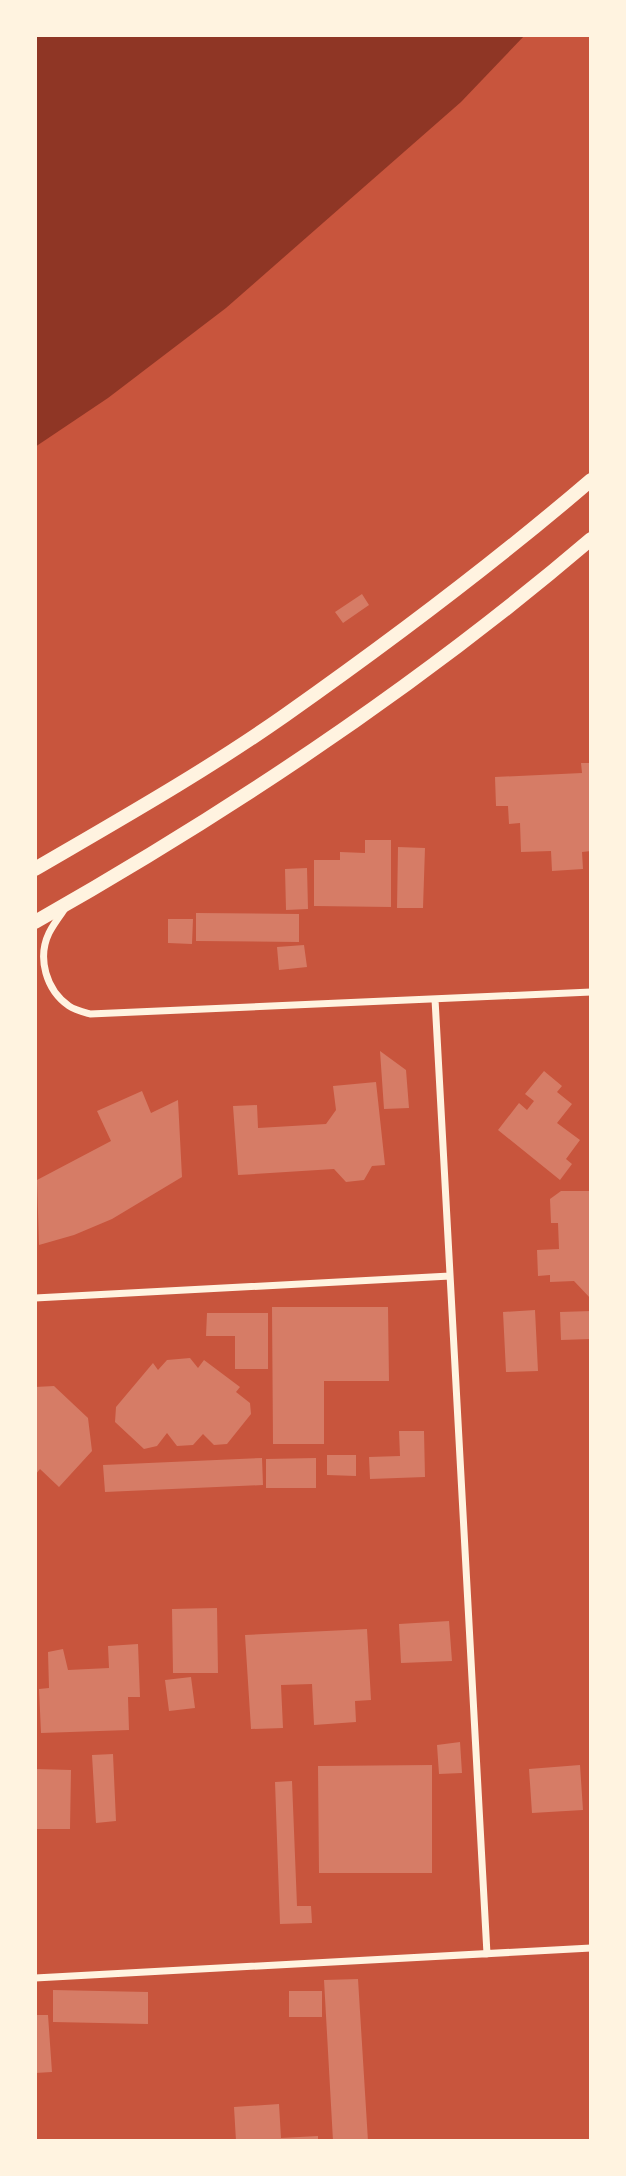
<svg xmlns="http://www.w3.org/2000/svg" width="626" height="2176" font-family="Lato,sans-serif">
<rect width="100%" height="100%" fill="#c8553d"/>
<path fill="#8f3625" d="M 35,35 L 525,35 L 461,102 L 226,308 L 108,398 L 35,447 Z"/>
<path fill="#d67c66" d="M 362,594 L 369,605 L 343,623 L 335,612 Z
M 581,763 L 591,763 L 591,851 L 582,852 L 583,869 L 552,871 L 551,851 L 521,852 L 520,823 L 509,824 L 508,806 L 496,806 L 495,777 L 582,773 Z
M 365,840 L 391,840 L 391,907 L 314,906 L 314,860 L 340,860 L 340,852 L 365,853 Z
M 398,847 L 425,848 L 423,908 L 397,908 Z
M 307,868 L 308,909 L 286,910 L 285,869 Z
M 196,913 L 299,914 L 299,942 L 196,941 Z
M 168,919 L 193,919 L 192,944 L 168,943 Z
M 304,945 L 307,967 L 279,970 L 277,947 Z
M 380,1051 L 406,1070 L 409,1108 L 384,1109 Z
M 544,1071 L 562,1086 L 557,1092 L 572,1104 L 557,1123 L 580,1140 L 566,1159 L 572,1164 L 560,1180 L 498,1130 L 519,1103 L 527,1110 L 534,1101 L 525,1094 Z
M 376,1082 L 385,1165 L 372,1166 L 364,1180 L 346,1182 L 334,1169 L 238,1175 L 233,1106 L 257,1105 L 258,1128 L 326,1124 L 336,1110 L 333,1086 Z
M 142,1091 L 151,1113 L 178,1100 L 182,1177 L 112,1219 L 74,1235 L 39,1245 L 37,1180 L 111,1141 L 97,1111 Z
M 561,1191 L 591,1191 L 591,1299 L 574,1281 L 550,1282 L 550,1275 L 538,1276 L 537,1250 L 559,1249 L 558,1223 L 551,1223 L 550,1199 Z
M 272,1307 L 388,1307 L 389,1381 L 324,1381 L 324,1444 L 273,1444 Z
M 535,1310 L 538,1371 L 506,1372 L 503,1312 Z
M 591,1311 L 591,1339 L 561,1340 L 560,1312 Z
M 207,1313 L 268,1313 L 268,1369 L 235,1369 L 235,1336 L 206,1336 Z
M 190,1358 L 198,1368 L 204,1360 L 240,1387 L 236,1392 L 250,1403 L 251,1414 L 227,1444 L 214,1445 L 203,1434 L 193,1445 L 177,1446 L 167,1433 L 157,1446 L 144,1449 L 115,1422 L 116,1407 L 153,1363 L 158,1370 L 167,1360 Z
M 54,1386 L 88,1418 L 92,1451 L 59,1487 L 40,1469 L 35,1475 L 35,1387 Z
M 399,1431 L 424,1431 L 425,1477 L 370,1479 L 369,1457 L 400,1456 Z
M 327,1455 L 356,1455 L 356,1476 L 327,1475 Z
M 262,1458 L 263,1485 L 105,1492 L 103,1465 Z
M 316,1458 L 316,1488 L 266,1488 L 266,1459 Z
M 217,1608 L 218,1673 L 173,1673 L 172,1609 Z
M 449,1621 L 452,1661 L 401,1663 L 399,1624 Z
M 367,1629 L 371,1700 L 355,1701 L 356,1722 L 314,1725 L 312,1684 L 281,1685 L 283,1728 L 251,1729 L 245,1635 Z
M 138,1644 L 140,1697 L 128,1697 L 129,1730 L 41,1733 L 39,1689 L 49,1688 L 48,1652 L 63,1649 L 68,1670 L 109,1668 L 108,1646 Z
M 191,1677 L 195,1708 L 169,1711 L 165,1680 Z
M 460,1742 L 462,1773 L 439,1774 L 437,1745 Z
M 113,1754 L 116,1821 L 96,1823 L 92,1755 Z
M 432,1765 L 432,1873 L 319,1873 L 318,1766 Z
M 580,1765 L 583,1810 L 532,1813 L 529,1769 Z
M 35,1769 L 71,1770 L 70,1829 L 35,1829 Z
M 292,1781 L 297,1906 L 311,1906 L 312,1923 L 280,1924 L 275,1782 Z
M 358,1979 L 368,2141 L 333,2141 L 324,1980 Z
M 53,1990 L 148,1992 L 148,2024 L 53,2022 Z
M 289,1991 L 322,1991 L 322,2017 L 289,2017 Z
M 35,2015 L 48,2015 L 52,2072 L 35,2073 Z
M 279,2104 L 281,2138 L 318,2136 L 318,2141 L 236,2141 L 234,2107 Z"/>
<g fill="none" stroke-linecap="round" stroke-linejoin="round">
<path stroke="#fff3e0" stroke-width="7" d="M 64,910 C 59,917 53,925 49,933 C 37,958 46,990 69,1006 C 75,1010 83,1012 90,1014 L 591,992
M 435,999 L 487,1954
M 35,1298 L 450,1276
M 35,1978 L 591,1948"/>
<path stroke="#fff3e0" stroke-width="14" d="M 35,869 C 119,820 204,772 284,716 C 389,642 493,564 591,480
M 35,922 C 231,811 420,685 591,539"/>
</g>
<rect width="626" height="2176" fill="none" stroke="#fff3e0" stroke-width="74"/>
</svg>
